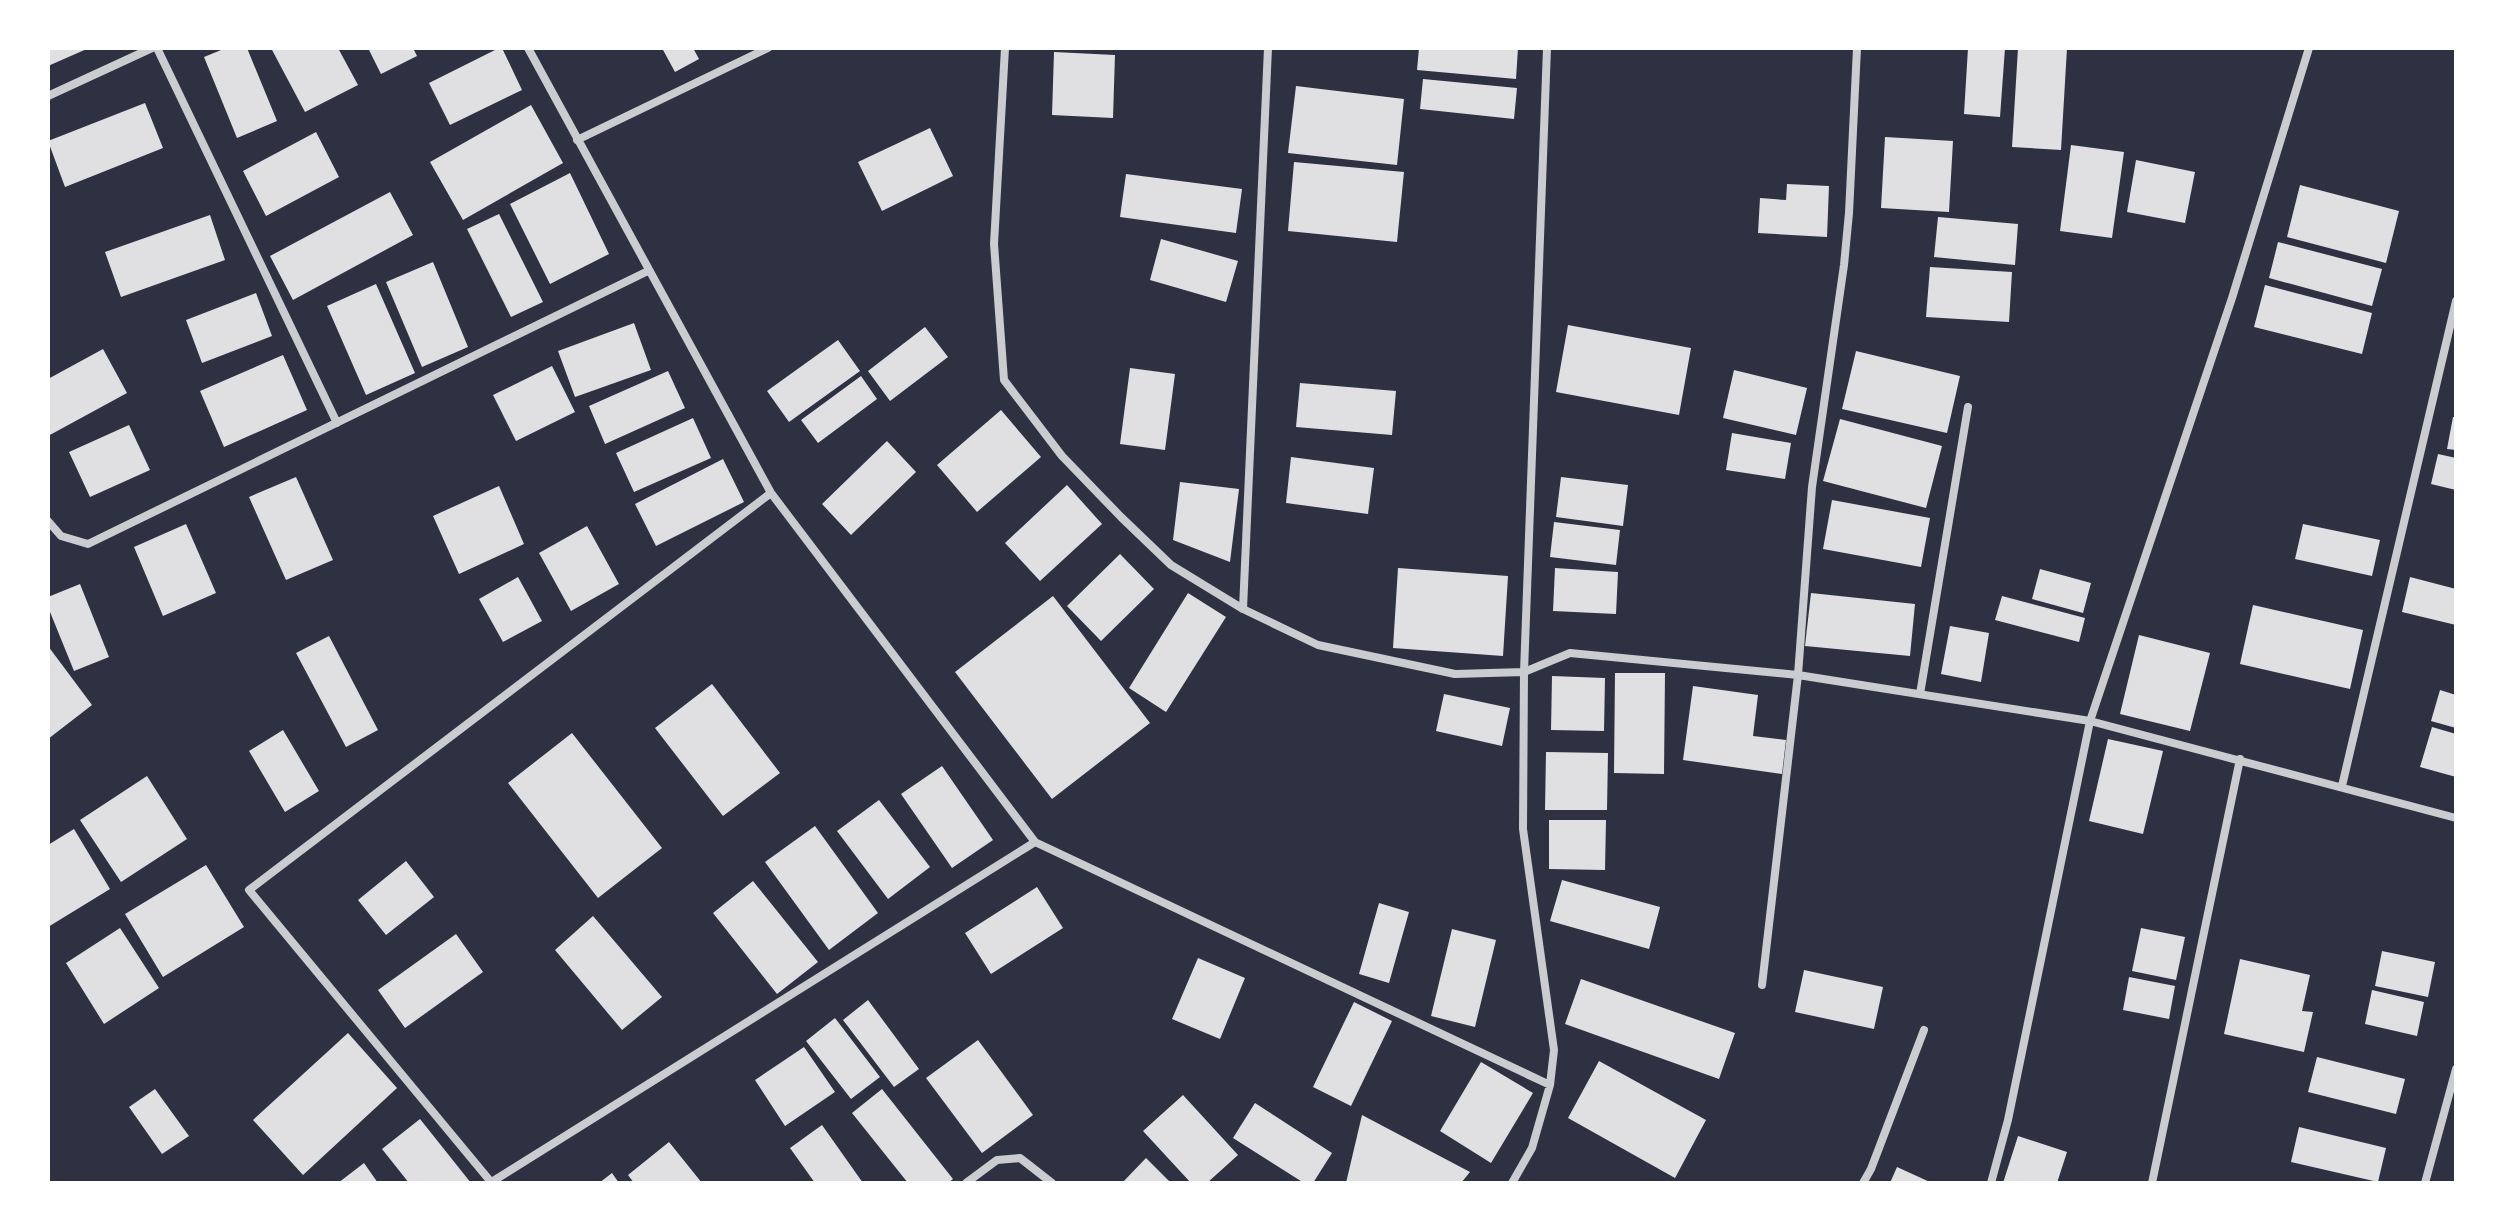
<svg xmlns="http://www.w3.org/2000/svg" width="2504" height="1231" font-family="Poppins,sans-serif">
<rect width="100%" height="100%" fill="#2d3142"/>
<path fill="#e0e0e3" d="M 48,48 L 89,48 L 48,66 Z
M 226,48 L 247,48 L 277,121 L 237,138 L 204,57 Z
M 271,48 L 338,48 L 358,85 L 305,112 Z
M 368,48 L 413,48 L 417,56 L 381,74 Z
M 499,48 L 502,48 L 522,90 L 450,125 L 429,83 Z
M 662,48 L 693,48 L 699,59 L 675,72 Z
M 1419,48 L 1518,48 L 1516,79 L 1417,70 Z
M 1968,48 L 2005,48 L 2000,117 L 1964,114 Z
M 2018,48 L 2067,48 L 2061,150 L 2012,147 Z
M 1054,52 L 1115,55 L 1113,118 L 1052,115 Z
M 1423,79 L 1517,88 L 1514,119 L 1420,109 Z
M 1296,86 L 1404,99 L 1397,165 L 1288,153 Z
M 145,103 L 163,148 L 65,187 L 48,141 Z
M 531,105 L 563,163 L 463,220 L 430,162 Z
M 930,128 L 953,176 L 882,211 L 858,162 Z
M 316,132 L 339,177 L 266,216 L 243,171 Z
M 1885,137 L 1953,141 L 1949,212 L 1881,208 Z
M 2071,145 L 2124,152 L 2112,238 L 2060,231 Z
M 2136,160 L 2195,172 L 2185,223 L 2127,212 Z
M 1294,162 L 1404,172 L 1397,242 L 1288,231 Z
M 570,173 L 609,254 L 550,284 L 510,204 Z
M 1126,174 L 1242,189 L 1236,233 L 1120,217 Z
M 1787,184 L 1829,186 L 1827,237 L 1758,233 L 1760,198 L 1786,200 Z
M 2300,185 L 2399,211 L 2386,263 L 2287,237 Z
M 390,192 L 413,235 L 293,300 L 270,256 Z
M 499,214 L 543,302 L 511,317 L 467,229 Z
M 210,215 L 225,260 L 121,297 L 105,252 Z
M 1938,217 L 2018,224 L 2015,265 L 1934,257 Z
M 1161,239 L 1238,261 L 1226,302 L 1150,280 Z
M 2278,242 L 2382,269 L 2372,306 L 2269,278 Z
M 433,262 L 468,347 L 422,367 L 386,282 Z
M 1930,267 L 2012,272 L 2009,322 L 1926,317 Z
M 376,284 L 415,373 L 366,395 L 327,306 Z
M 2265,285 L 2372,313 L 2362,354 L 2254,327 Z
M 256,293 L 272,336 L 202,363 L 186,320 Z
M 634,323 L 651,370 L 575,397 L 558,351 Z
M 1568,325 L 1691,348 L 1679,415 L 1556,392 Z
M 925,327 L 948,357 L 890,401 L 868,371 Z
M 838,340 L 860,371 L 789,422 L 767,391 Z
M 103,349 L 127,393 L 48,436 L 48,379 Z
M 1856,351 L 1960,376 L 1947,433 L 1842,409 Z
M 283,355 L 307,410 L 224,447 L 200,391 Z
M 552,366 L 575,412 L 516,441 L 493,395 Z
M 1130,368 L 1175,374 L 1165,450 L 1120,444 Z
M 1734,370 L 1807,388 L 1796,435 L 1723,418 Z
M 668,371 L 685,408 L 605,444 L 589,406 Z
M 861,376 L 877,399 L 818,443 L 801,420 Z
M 1300,383 L 1396,391 L 1392,435 L 1296,427 Z
M 1001,410 L 1041,457 L 977,512 L 937,465 Z
M 2453,417 L 2456,417 L 2456,450 L 2447,449 Z
M 693,418 L 711,458 L 634,492 L 616,453 Z
M 1840,419 L 1942,446 L 1926,508 L 1823,481 Z
M 129,425 L 150,470 L 90,497 L 69,452 Z
M 1732,433 L 1791,443 L 1785,479 L 1726,470 Z
M 887,441 L 916,472 L 851,535 L 822,504 Z
M 2438,454 L 2456,458 L 2456,490 L 2431,484 Z
M 1291,457 L 1374,468 L 1368,514 L 1286,503 Z
M 723,459 L 744,502 L 656,546 L 635,504 Z
M 296,477 L 333,560 L 286,580 L 249,497 Z
M 1561,477 L 1628,485 L 1623,526 L 1556,517 Z
M 1180,482 L 1239,489 L 1230,562 L 1173,540 Z
M 1067,485 L 1102,524 L 1040,581 L 1005,543 Z
M 499,486 L 524,544 L 459,574 L 433,516 Z
M 1832,500 L 1930,518 L 1921,567 L 1823,549 Z
M 1554,522 L 1620,530 L 1616,565 L 1550,557 Z
M 186,524 L 216,593 L 163,616 L 134,547 Z
M 2303,524 L 2380,540 L 2372,576 L 2295,559 Z
M 587,526 L 619,584 L 571,611 L 539,553 Z
M 1120,554 L 1154,589 L 1101,641 L 1067,606 Z
M 1398,568 L 1508,576 L 1503,656 L 1393,648 Z
M 1555,568 L 1618,572 L 1616,614 L 1553,611 Z
M 2040,569 L 2091,583 L 2083,613 L 2032,599 Z
M 518,577 L 542,621 L 503,642 L 479,599 Z
M 2410,577 L 2456,589 L 2456,625 L 2402,612 Z
M 80,584 L 109,657 L 74,671 L 48,607 L 48,597 Z
M 1188,593 L 1226,617 L 1166,712 L 1129,688 Z
M 1811,593 L 1915,604 L 1910,656 L 1805,646 Z
M 1053,596 L 1150,723 L 1052,799 L 955,672 Z
M 2002,596 L 2085,618 L 2079,642 L 1995,620 Z
M 2253,605 L 2363,630 L 2350,689 L 2240,664 Z
M 1950,626 L 1989,633 L 1981,682 L 1941,674 Z
M 2139,635 L 2210,653 L 2190,731 L 2120,714 Z
M 329,636 L 378,730 L 346,747 L 296,653 Z
M 48,646 L 92,705 L 48,739 Z
M 1615,673 L 1665,673 L 1664,774 L 1614,773 Z
M 1552,676 L 1605,678 L 1604,731 L 1551,730 Z
M 712,684 L 780,773 L 723,816 L 655,728 Z
M 1693,686 L 1758,695 L 1753,736 L 1786,740 L 1782,774 L 1683,760 Z
M 2440,690 L 2456,695 L 2456,728 L 2431,721 Z
M 1444,694 L 1510,708 L 1502,746 L 1436,731 Z
M 2432,727 L 2456,734 L 2456,777 L 2420,767 Z
M 283,730 L 319,791 L 285,812 L 249,751 Z
M 572,733 L 662,848 L 598,898 L 508,783 Z
M 2108,739 L 2163,751 L 2143,834 L 2089,821 Z
M 1546,752 L 1608,753 L 1607,810 L 1545,810 Z
M 942,766 L 993,840 L 952,868 L 901,794 Z
M 147,776 L 187,839 L 121,882 L 80,820 Z
M 879,800 L 930,867 L 888,899 L 837,831 Z
M 1549,820 L 1606,820 L 1605,870 L 1549,869 Z
M 815,826 L 878,913 L 829,950 L 765,862 Z
M 74,829 L 110,889 L 48,927 L 48,845 Z
M 406,861 L 434,897 L 386,935 L 358,900 Z
M 206,865 L 244,927 L 163,977 L 125,914 Z
M 1562,880 L 1660,907 L 1649,949 L 1550,921 Z
M 753,881 L 818,962 L 777,994 L 713,913 Z
M 1037,887 L 1063,928 L 991,974 L 965,933 Z
M 1379,903 L 1409,912 L 1389,983 L 1359,974 Z
M 593,916 L 662,997 L 622,1030 L 555,950 Z
M 120,928 L 159,988 L 104,1024 L 66,963 Z
M 2141,928 L 2185,937 L 2176,980 L 2132,971 Z
M 1452,929 L 1496,940 L 1475,1027 L 1431,1016 Z
M 456,934 L 483,972 L 405,1028 L 378,990 Z
M 2382,951 L 2435,962 L 2428,997 L 2375,986 Z
M 1198,958 L 1245,978 L 1220,1039 L 1172,1019 Z
M 2240,959 L 2310,975 L 2302,1011 L 2313,1012 L 2304,1052 L 2224,1034 Z
M 1804,970 L 1883,987 L 1874,1029 L 1795,1012 Z
M 2129,977 L 2175,986 L 2169,1019 L 2123,1010 Z
M 1581,979 L 1735,1033 L 1719,1079 L 1565,1024 Z
M 2372,990 L 2424,1002 L 2417,1036 L 2365,1024 Z
M 868,1000 L 919,1069 L 894,1087 L 843,1020 Z
M 1354,1002 L 1392,1021 L 1351,1106 L 1313,1087 Z
M 835,1018 L 880,1077 L 851,1099 L 806,1041 Z
M 348,1033 L 397,1088 L 303,1175 L 253,1120 Z
M 978,1040 L 1033,1115 L 982,1153 L 926,1078 Z
M 804,1047 L 835,1092 L 785,1126 L 755,1080 Z
M 2317,1057 L 2405,1079 L 2396,1114 L 2308,1092 Z
M 1599,1061 L 1706,1120 L 1675,1178 L 1568,1118 Z
M 1481,1062 L 1533,1093 L 1491,1163 L 1440,1131 Z
M 155,1089 L 189,1136 L 162,1154 L 129,1107 Z
M 882,1089 L 953,1179 L 948,1183 L 908,1183 L 852,1113 Z
M 1183,1095 L 1238,1155 L 1207,1183 L 1191,1183 L 1143,1131 Z
M 1255,1103 L 1332,1153 L 1313,1183 L 1304,1183 L 1233,1138 Z
M 1362,1115 L 1470,1172 L 1461,1183 L 1346,1183 Z
M 420,1119 L 471,1183 L 409,1183 L 382,1149 Z
M 822,1125 L 863,1183 L 815,1183 L 790,1148 Z
M 2299,1127 L 2386,1148 L 2378,1182 L 2291,1162 Z
M 2018,1136 L 2067,1152 L 2057,1183 L 2003,1183 Z
M 669,1142 L 702,1183 L 634,1183 L 628,1175 Z
M 1146,1158 L 1171,1183 L 1122,1183 Z
M 364,1163 L 378,1183 L 338,1183 Z
M 1897,1167 L 1932,1183 L 1890,1183 Z
M 612,1173 L 619,1183 L 599,1183 Z"/>
<g fill="none" stroke-linecap="round" stroke-linejoin="round">
<path stroke="#caccd0" stroke-width="8" d="M 157,48 L 337,423
M 528,48 L 771,493 L 1035,842 L 1550,1085 L 1554,1050 L 1523,829 L 1524,672 L 1547,48
M 1005,48 L 994,244 L 1004,380 L 1062,456 L 1121,517 L 1171,565 L 1243,609 L 1318,645 L 1455,674 L 1524,672 L 1570,653 L 1798,675 L 2090,721 L 2456,818
M 48,96 L 152,48
M 577,140 L 768,48
M 48,521 L 61,536 L 88,544 L 648,271
M 1243,609 L 1268,48
M 1920,694 L 1968,407
M 2342,786 L 2456,301
M 1762,985 L 1798,675 L 1812,487 L 1844,265 L 1849,213 L 1857,48
M 491,1182 L 249,890 L 771,493
M 490,1183 L 1035,842
M 966,1183 L 997,1160 L 1020,1158 L 1052,1183
M 1512,1183 L 1532,1148 L 1550,1085
M 1863,1183 L 1871,1169 L 1924,1030
M 1991,1183 L 2008,1120 L 2090,721 L 2232,298 L 2309,48
M 2152,1183 L 2240,759
M 2425,1183 L 2456,1069"/>
</g>
<rect width="2504" height="1231" fill="none" stroke="#ffffff" stroke-width="100"/>
</svg>
